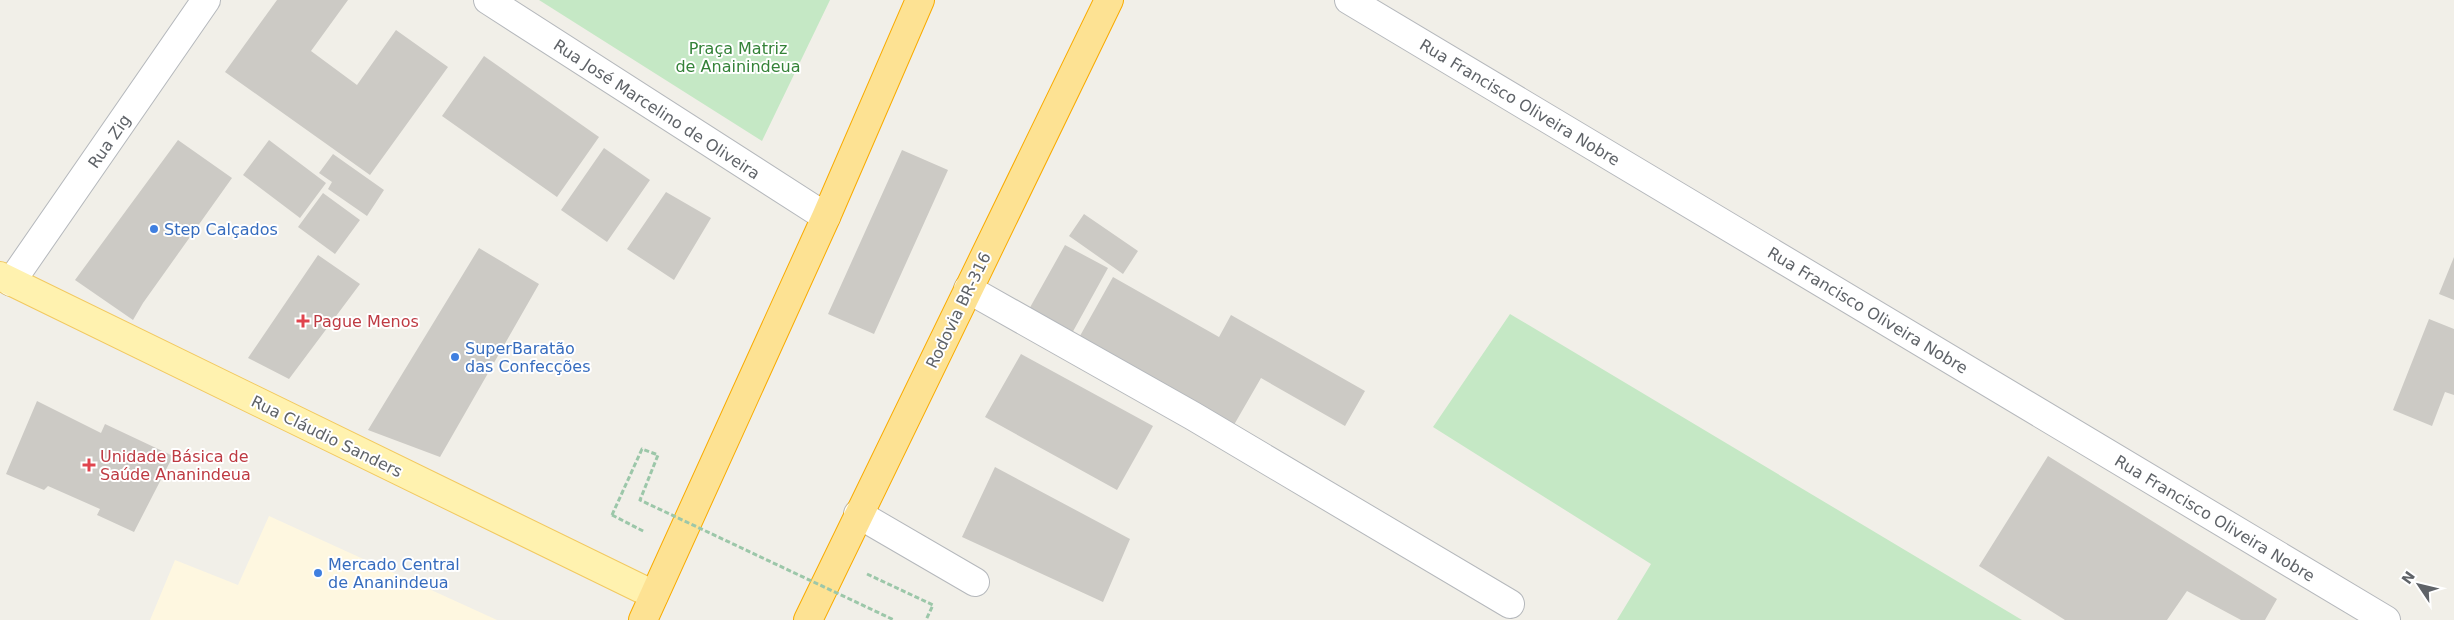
<svg xmlns="http://www.w3.org/2000/svg" width="2454" height="620" font-family="'DejaVu Sans',sans-serif">
<rect width="100%" height="100%" fill="#f1efe8"/>
<path fill="#fef7e0" d="M 269,516 L 497,620 L 150,620 L 175,560 L 238,585 Z"/>
<path fill="#c5e8c5" d="M 539,0 L 830,0 L 762,141 Z
M 1510,314 L 2022,620 L 1617,620 L 1651,564 L 1433,427 Z"/>
<path fill="#cccac5" d="M 277,0 L 348,0 L 311,51 L 357,85 L 396,30 L 448,67 L 370,175 L 225,72 Z
M 484,56 L 599,137 L 557,197 L 442,116 Z
M 178,140 L 232,178 L 143,303 L 133,320 L 75,280 Z
M 269,140 L 326,183 L 300,218 L 243,175 Z
M 604,148 L 650,180 L 607,242 L 561,210 Z
M 902,150 L 948,170 L 874,334 L 828,314 Z
M 333,154 L 384,190 L 367,216 L 328,189 L 332,182 L 319,173 Z
M 666,192 L 711,218 L 674,280 L 627,249 Z
M 323,193 L 360,220 L 335,254 L 298,227 Z
M 1084,214 L 1138,251 L 1123,274 L 1069,236 Z
M 1065,245 L 1108,268 L 1071,335 L 1028,311 Z
M 479,248 L 539,284 L 440,457 L 368,430 Z
M 318,255 L 360,284 L 289,379 L 248,358 Z
M 2454,257 L 2454,300 L 2439,294 Z
M 1113,277 L 1219,337 L 1231,315 L 1365,391 L 1345,426 L 1261,378 L 1231,430 L 1076,343 Z
M 2429,319 L 2454,329 L 2454,395 L 2445,392 L 2432,426 L 2393,410 Z
M 1021,354 L 1153,426 L 1117,490 L 985,417 Z
M 37,401 L 101,433 L 105,424 L 173,456 L 134,532 L 97,515 L 100,509 L 48,486 L 44,490 L 6,474 Z
M 2048,456 L 2277,599 L 2265,620 L 2241,620 L 2187,591 L 2167,620 L 2065,620 L 1979,566 Z
M 995,467 L 1130,539 L 1103,602 L 962,537 Z"/>
<g fill="none" stroke-linecap="round" stroke-linejoin="round">
<defs>
<path id="minor" d="M 488,0 L 826,217
M 1349,0 L 2386,620
M 11,282 L 206,0
M 968,289 L 1193,416 L 1510,604
M 858,514 L 975,582"/>
<path id="major" d="M 0,276 L 654,595"/>
<path id="highway" d="M 643,620 L 826,217 L 920,0
M 808,620 L 1109,0"/>
</defs>
<use href="#minor" stroke="#b5b8bc" stroke-width="30"/>
<use href="#major" stroke="#f2c960" stroke-width="30"/>
<use href="#highway" stroke="#f9ab00" stroke-width="30"/>
<path stroke="#9cc7a9" stroke-width="3" stroke-dasharray="5 2.5" stroke-linecap="butt" d="M 612,515 L 645,532
M 867,574 L 933,605 L 926,620"/>
<use href="#minor" stroke="#fff" stroke-width="28"/>
<use href="#major" stroke="#fff2af" stroke-width="28"/>
<use href="#highway" stroke="#fde293" stroke-width="28"/>
<path stroke="#9cc7a9" stroke-width="3" stroke-dasharray="5 2.5" stroke-linecap="butt" d="M 612,515 L 642,449 L 658,455 L 640,500 L 894,620"/>
</g>
<g fill="#3f7fe0" stroke="#fff" stroke-width="2">
<circle cx="154" cy="229" r="5"/>
<circle cx="455" cy="357" r="5"/>
<circle cx="318" cy="573" r="5"/>
</g>
<g fill="#e0444e" stroke="#fff" stroke-width="2">
<path d="M300.5 313.5h5v5h5v5h-5v5h-5v-5h-5v-5h5z"/>
<path d="M86.5 457.5h5v5h5v5h-5v5h-5v-5h-5v-5h5z"/>
</g>
<g text-anchor="middle" stroke-width="4" stroke-linejoin="round" paint-order="stroke">
<g font-size="16" fill="#348238" stroke="#fff">
<text x="738" y="54">Praça Matriz<tspan x="738" dy="18">de Anainindeua</tspan></text>
</g>
<g font-size="16" fill="#5f6368" stroke="#fff">
<text transform="translate(1520 102) rotate(31)" y="6">Rua Francisco Oliveira Nobre</text>
<text transform="translate(657 109) rotate(33)" y="6">Rua José Marcelino de Oliveira</text>
<text transform="translate(109 141) rotate(-55)" y="6">Rua Zig</text>
<text transform="translate(958 310) rotate(-64)" y="6">Rodovia BR-316</text>
<text transform="translate(1868 310) rotate(31)" y="6">Rua Francisco Oliveira Nobre</text>
<text transform="translate(327 436) rotate(26)" y="6">Rua Cláudio Sanders</text>
<text transform="translate(2215 518) rotate(31)" y="6">Rua Francisco Oliveira Nobre</text>
</g>
<g font-size="16" fill="#366cbe" stroke="#fff" text-anchor="start">
<text x="164" y="235">Step Calçados</text>
<text x="465" y="354">SuperBaratão<tspan x="465" dy="18">das Confecções</tspan></text>
<text x="328" y="570">Mercado Central<tspan x="328" dy="18">de Ananindeua</tspan></text>
</g>
<g font-size="16" fill="#be3a42" stroke="#fff" text-anchor="start">
<text x="313" y="327">Pague Menos</text>
<text x="100" y="462">Unidade Básica de<tspan x="100" dy="18">Saúde Ananindeua</tspan></text>
</g>
</g>
<g transform="translate(2419 585) rotate(305)" stroke="#ffffff" stroke-width="4" paint-order="stroke">
<path d="M0-4L9 19L0 12L-9 19Z" fill="#5f6368"/>
<text y="-8" font-size="14" font-weight="bold" text-anchor="middle" fill="#5f6368">N</text>
</g>
</svg>
